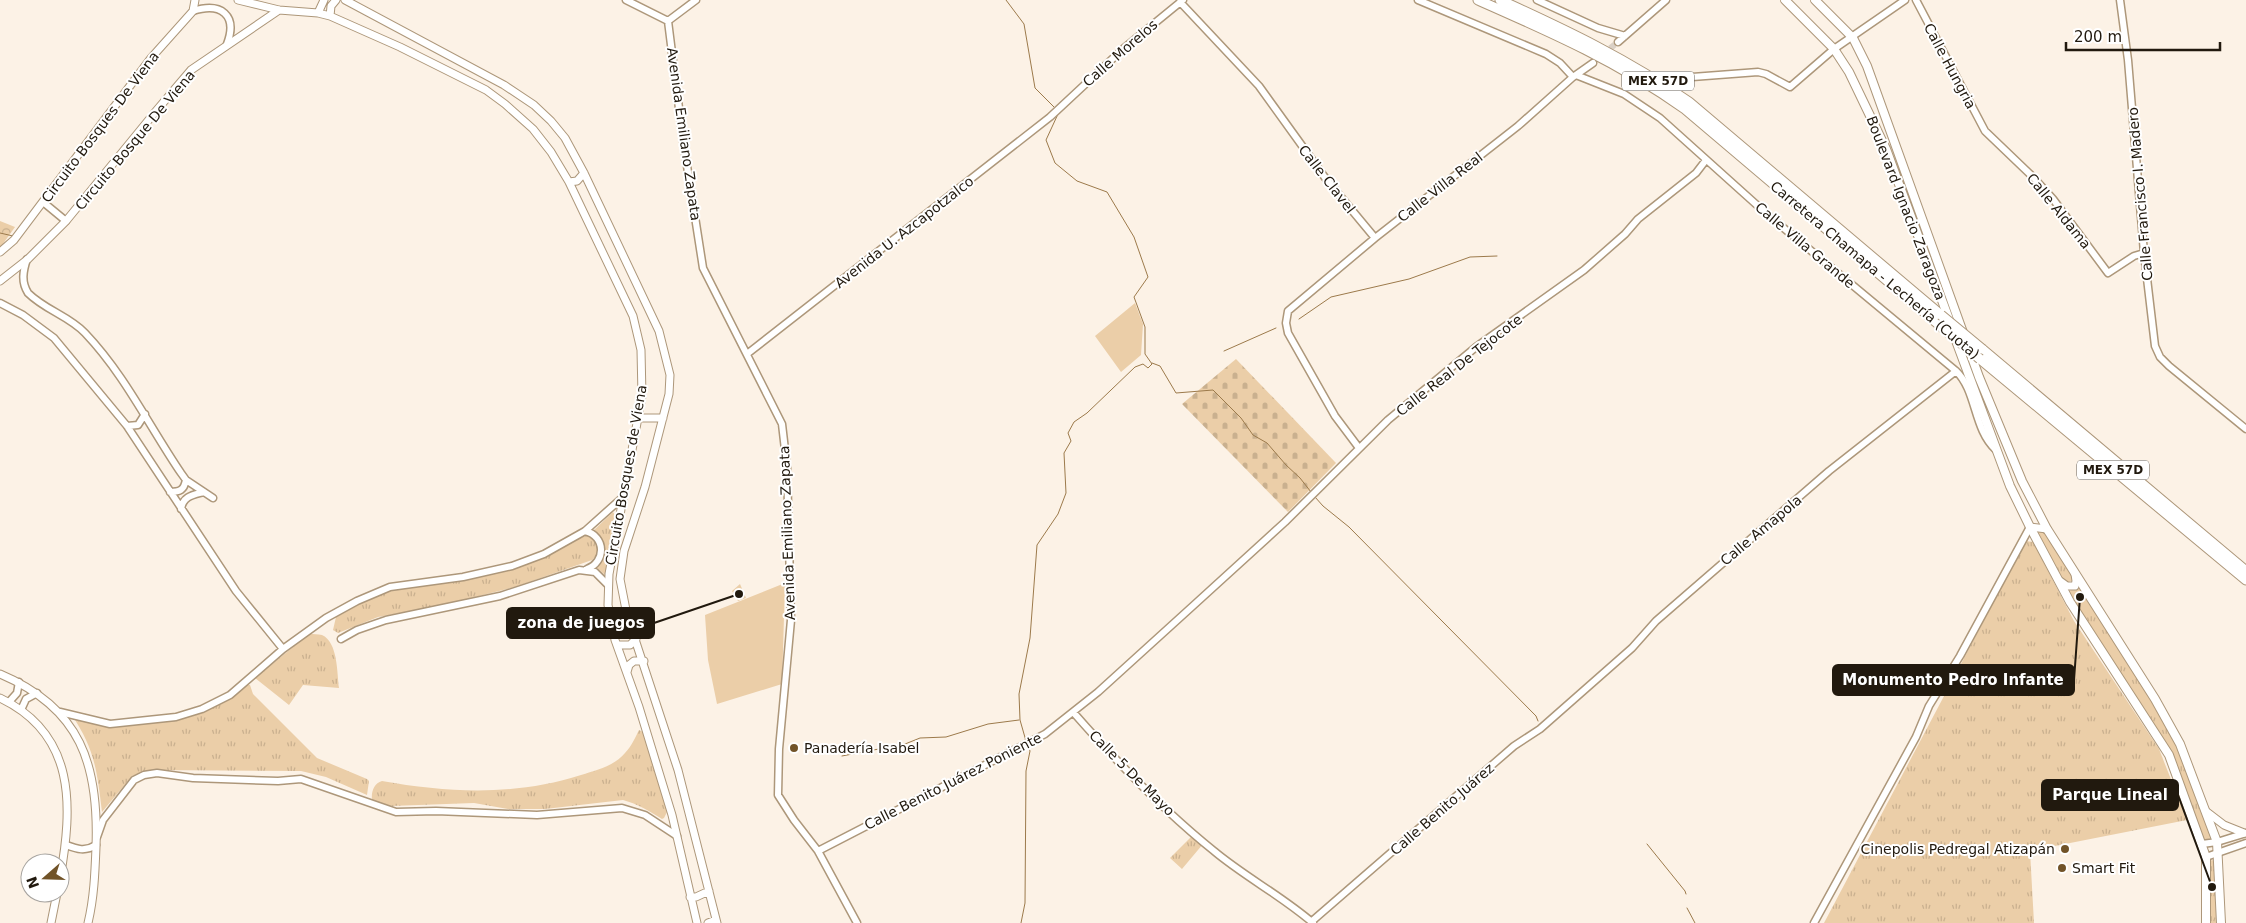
<svg xmlns="http://www.w3.org/2000/svg" width="2246" height="923" font-family="'DejaVu Sans',sans-serif">
<defs>
<pattern id="grass-tufts" width="24" height="20" patternUnits="userSpaceOnUse" patternTransform="scale(1.25)"><rect width="24" height="20" fill="#ebcea8"/><path d="M3 7l-1-3M5 7V3M7 7l1-3M15 17l-1-3M17 17v-4M19 17l1-3" fill="none" stroke="#c9b08f"/></pattern>
<pattern id="forest-crowns" width="20" height="18" patternUnits="userSpaceOnUse" patternTransform="scale(1.25)"><rect width="20" height="18" fill="#ebcea8"/><path d="M2 6a3 3 0 1 1 6 0M12 15a3 3 0 1 1 6 0" fill="none" stroke="#c9b08f"/></pattern>
<pattern id="cemetery-stones" width="16" height="16" patternUnits="userSpaceOnUse" patternTransform="scale(1.25)"><rect width="16" height="16" fill="#ebcea8"/><path d="M2 7V4a2 2 0 0 1 4 0v3zM10 15v-3a2 2 0 0 1 4 0v3z" fill="#c9b08f"/></pattern>
</defs>
<rect width="100%" height="100%" fill="#fcf2e6"/>
<path fill="url(#grass-tufts)" d="M 613,512 L 615,515 L 605,575 L 595,566 C 609,555 607,539 593,531 Z
M 2036,531 L 2045,531 L 2074,576 L 2074,580 L 2065,583 Z
M 587,536 L 592,538 L 599,546 L 597,555 L 592,560 L 515,587 L 443,605 L 378,617 L 338,633 L 333,630 L 336,617 L 392,587 L 431,584 L 505,571 L 560,550 L 578,538 Z
M 2026,541 L 2033,542 L 2074,621 L 2159,749 L 2187,820 L 2030,851 L 2034,923 L 1824,923 Z
M 740,584 L 746,598 L 738,601 L 732,591 Z
M 2079,584 L 2175,735 L 2212,838 L 2204,840 L 2180,774 L 2068,591 L 2075,589 Z
M 309,634 C 313,634 318,634 322,635 C 338,642 337,673 339,688 L 303,685 L 289,705 L 255,678 Z
M 247,685 L 250,685 L 253,694 L 317,758 L 367,779 L 369,781 L 367,795 L 326,777 L 301,771 L 150,770 L 132,776 L 102,812 C 97,771 95,749 71,714 C 81,718 93,723 104,725 C 145,730 214,709 247,685 Z
M 639,730 L 643,732 L 667,812 L 664,818 L 662,819 C 649,811 638,804 623,800 L 545,809 L 508,809 L 474,803 L 391,806 L 372,800 C 371,792 374,783 382,781 C 450,793 515,796 581,775 C 597,770 614,766 625,753 C 631,747 635,738 639,730 Z
M 1193,835 L 1203,844 L 1182,869 L 1170,858 Z
M 2212,860 L 2214,861 L 2217,923 L 2209,923 L 2210,861 Z"/>
<path fill="url(#forest-crowns)" d="M 0,221 L 15,227 L 0,248 Z"/>
<path fill="url(#cemetery-stones)" d="M 1236,359 L 1336,463 L 1288,512 L 1182,404 Z"/>
<path fill="#ebcea8" d="M 1135,303 L 1143,324 L 1141,355 L 1121,372 L 1095,336 Z
M 785,583 L 782,684 L 717,704 L 708,660 L 705,615 Z"/>
<g fill="none" stroke-linecap="round" stroke-linejoin="round">
<path stroke="#9c7a4b" stroke-width="1" d="M 1006,0 L 1024,24 L 1035,88 L 1056,109
M 0,233 L 13,236
M 1299,319 L 1331,297 L 1409,279 L 1470,257 L 1497,256
M 1224,351 L 1276,328
M 1152,363 L 1160,366 L 1176,393 L 1213,390 L 1241,418 L 1253,435 L 1267,443 L 1286,465 L 1300,478 L 1311,492
M 1315,497 L 1323,506 L 1349,527 L 1536,716 L 1538,721
M 1026,741 L 1020,720 L 1019,694 L 1030,638 L 1037,545 L 1058,514 L 1066,493 L 1064,453 L 1071,441 L 1068,433 L 1074,422 L 1087,413 L 1135,367 L 1143,364 L 1148,368 L 1152,364 L 1145,354 L 1145,327 L 1134,297 L 1148,277 L 1134,237 L 1107,192 L 1077,181 L 1055,163 L 1046,140 L 1058,114
M 842,756 L 905,744 L 920,738 L 946,737 L 988,724 L 1019,720
M 1647,844 L 1685,891 L 1686,894
M 1687,908 L 1695,923
M 1021,923 L 1025,903 L 1026,771 L 1030,751 L 1028,745"/>
<path stroke="#dbd1c6" stroke-width="6" stroke-dasharray="6 3" stroke-linecap="butt" d="M 1603,54 L 1618,42"/>
<defs>
<path id="tertiary" d="M 626,0 L 668,21
M 1418,0 L 1546,54 L 1560,63 L 1573,77
M 1537,0 L 1598,28 L 1625,36
M 1916,0 L 1985,131 L 2033,177 L 2053,199 L 2108,273 L 2134,256 L 2144,253
M 2120,0 L 2128,60 L 2144,253 L 2155,346 L 2160,357 L 2169,366 L 2246,429
M 1180,2 L 1259,86 L 1326,179 L 1375,238
M 193,11 C 221,2 238,15 227,44
M 668,21 L 683,140 L 703,268 L 782,424 L 787,467 L 791,620 L 779,749 L 778,795 L 794,820 L 818,851 L 857,923
M 668,21 L 696,0
M 1618,42 L 1666,0
M 1576,75 L 1624,94 L 1660,118 L 1768,215 L 1956,371 C 1977,391 1973,429 1996,450
M 1679,78 L 1758,72 L 1766,74 L 1790,87 L 1834,49 L 1905,0
M 43,202 L 66,221
M 27,259 C 23,271 21,282 28,293 C 45,310 69,316 85,333 C 125,375 149,426 181,473 L 186,480 L 213,498
M 0,303 L 23,315 L 54,338 L 127,426 L 236,591 L 283,649
M 747,354 L 1050,117 L 1123,49 L 1183,0
M 127,426 L 138,425 L 145,414
M 1359,448 L 1335,416 L 1288,333 L 1286,323 L 1288,311 L 1375,238 L 1518,126 L 1573,77 L 1593,63
M 170,492 C 180,492 184,490 186,480
M 181,509 C 183,496 193,495 204,492
M 585,531 C 606,536 606,562 587,569
M 341,639 L 357,630 L 386,620 L 500,596 L 579,570 L 595,572 L 608,585
M 9,702 L 17,693 L 19,682
M 21,710 L 26,699 L 37,693
M 60,712 L 110,724 L 176,717 L 202,709 L 230,695 L 283,649 L 326,618 L 357,601 L 390,587 L 463,577 L 512,566 L 544,554 L 585,531 L 623,497
M 1073,712 C 1115,760 1164,811 1214,851 C 1245,877 1282,896 1313,923
M 97,837 L 103,820 L 134,780 L 144,775 L 157,773 L 193,778 L 278,781 L 301,779 L 396,812 L 436,811 L 537,815 L 622,808 L 645,815 L 677,836
M 2202,844 L 2217,842 L 2246,833
M 66,845 C 77,849 85,852 96,845
M 818,851 L 1045,734 L 1098,692 L 1195,604 L 1285,522 L 1388,420 L 1476,347 L 1584,270 L 1625,234 L 1638,219 L 1696,173 L 1706,160
M 2206,857 L 2246,843
M 1311,922 L 1514,746 L 1540,729 L 1632,648 L 1656,621 L 1829,471 L 1956,371
M 1814,923 L 1916,737 L 1929,706 L 1960,656 L 2030,527"/>
<path id="secondary" d="M 238,0 L 279,10 L 318,13 L 330,16 L 400,47 L 486,90 L 505,104 L 533,129 L 551,152 L 569,182 L 633,316 L 641,350 L 642,396 L 609,574 L 608,605 L 615,640 L 639,707 L 672,815 L 697,923
M 345,0 L 504,85 L 534,105 L 551,121 L 565,138 L 584,173 L 659,331 L 670,375 L 669,394 L 645,487 L 624,551 L 620,579 L 627,615 L 678,770 L 717,923
M 318,13 L 324,0
M 330,16 L 331,6 L 336,0
M 569,182 L 577,181 L 584,173
M 0,252 L 14,240 L 151,58 L 193,11 L 195,0
M 0,281 L 28,259 L 66,221 L 156,111 L 191,70 L 279,10
M 638,418 L 663,418
M 2030,527 L 2047,529
M 2060,581 L 2067,586 L 2075,586 L 2076,581 L 2075,574
M 617,645 L 630,645 L 636,639
M 627,672 L 629,665 L 634,661 L 644,661
M 0,674 C 81,708 99,765 96,847 C 95,873 94,898 88,923
M 0,698 C 76,734 73,806 60,878
M 2207,812 L 2224,825 L 2244,833
M 690,897 L 696,897 L 709,891
M 51,923 L 57,893
M 708,923 L 716,920"/>
<path id="primary" d="M 1785,0 L 1834,49 L 1849,72 L 1886,149 L 1950,322
M 1815,0 L 1853,38 L 1867,66 L 1979,377 L 2022,481 L 2047,529 L 2155,699 L 2180,744 L 2217,842 L 2221,923
M 1955,338 L 2010,486 L 2030,527 L 2070,602 L 2169,755 L 2206,857 L 2206,923"/>
<path id="motorway" d="M 1478,0 C 1553,33 1617,61 1685,109 L 1943,328
M 1500,0 C 1568,31 1627,59 1689,102 L 1941,315
M 1982,349 L 2246,571
M 1980,359 L 2246,580"/>
</defs>
<use href="#tertiary" stroke="#ad977a" stroke-width="9"/>
<use href="#secondary" stroke="#ad977a" stroke-width="9"/>
<use href="#primary" stroke="#ad977a" stroke-width="10"/>
<use href="#motorway" stroke="#ad977a" stroke-width="11"/>
<use href="#tertiary" stroke="#fff" stroke-width="6"/>
<use href="#secondary" stroke="#fff" stroke-width="7"/>
<use href="#primary" stroke="#fff" stroke-width="8"/>
<use href="#motorway" stroke="#fff" stroke-width="9"/>
<defs>
<path id="motorway-bridge" d="M 1941,315 L 1982,349
M 1943,328 L 1980,359"/>
</defs>
<use href="#motorway-bridge" stroke="#ad977a" stroke-width="11" stroke-linecap="butt"/>
<use href="#motorway-bridge" stroke="#fff" stroke-width="9"/>
</g>
<g fill="#715328" stroke="#fff" stroke-width="2">
<circle cx="794" cy="748" r="5"/>
<circle cx="2065" cy="849" r="5"/>
<circle cx="2062" cy="868" r="5"/>
</g>
<g text-anchor="middle" stroke-width="4" stroke-linejoin="round" paint-order="stroke">
<g fill="#fff" stroke="#645e56" stroke-width="1">
<rect x="1622" y="71.5" width="72" height="19" rx="4"/>
<rect x="2077" y="460.5" width="72" height="19" rx="4"/>
</g>
<g font-size="12" font-weight="bold" fill="#21190e">
<text x="1658" y="85">MEX 57D</text>
<text x="2113" y="474">MEX 57D</text>
</g>
<g font-size="14" fill="#21190e" stroke="#fff">
<text transform="translate(1120 53) rotate(-41)" y="5">Calle Morelos</text>
<text transform="translate(1950 66) rotate(62)" y="5">Calle Hungria</text>
<text transform="translate(100 127) rotate(-53)" y="5">Circuito Bosques De Viena</text>
<text transform="translate(684 134) rotate(82)" y="5">Avenida Emiliano Zapata</text>
<text transform="translate(135 140) rotate(-50)" y="5">Circuito Bosque De Viena</text>
<text transform="translate(1327 179) rotate(52)" y="5">Calle Clavel</text>
<text transform="translate(1440 187) rotate(-38)" y="5">Calle Villa Real</text>
<text transform="translate(2140 194) rotate(-95)" y="5">Calle Francisco I. Madero</text>
<text transform="translate(1906 208) rotate(69)" y="5">Boulevard Ignacio Zaragoza</text>
<text transform="translate(2059 211) rotate(51)" y="5">Calle Aldama</text>
<text transform="translate(904 232) rotate(-38)" y="5">Avenida U. Azcapotzalco</text>
<text transform="translate(1805 245) rotate(40)" y="5">Calle Villa Grande</text>
<text transform="translate(1875 270) rotate(40)" y="5">Carretera Chamapa - Lechería (Cuota)</text>
<text transform="translate(1459 365) rotate(-38)" y="5">Calle Real De Tejocote</text>
<text transform="translate(626 475) rotate(-80)" y="5">Circuito Bosques de Viena</text>
<text transform="translate(1761 530) rotate(-40)" y="5">Calle Amapola</text>
<text transform="translate(787 533) rotate(-92)" y="5">Avenida Emiliano Zapata</text>
<text transform="translate(1132 773) rotate(45)" y="5">Calle 5 De Mayo</text>
<text transform="translate(953 781) rotate(-27)" y="5">Calle Benito Juárez Poniente</text>
<text transform="translate(1442 809) rotate(-41)" y="5">Calle Benito Juárez</text>
</g>
<g font-size="14" fill="#21190e" stroke="#fff" text-anchor="start">
<text x="804" y="753">Panadería Isabel</text>
<text x="2055" y="854" text-anchor="end">Cinepolis Pedregal Atizapán</text>
<text x="2072" y="873">Smart Fit</text>
</g>
</g>
<path fill="none" stroke="#21190e" stroke-width="2" d="M739 594L654 623M2080 597L2074 680M2212 887L2178 795"/>
<g fill="#21190e" stroke="#fff" stroke-width="2">
<circle cx="739" cy="594" r="5"/>
<circle cx="2080" cy="597" r="5"/>
<circle cx="2212" cy="887" r="5"/>
</g>
<g fill="#21190e" stroke="#21190e" stroke-width="2">
<rect x="507" y="608" width="147" height="30" rx="5"/>
<rect x="1833" y="665" width="241" height="30" rx="5"/>
<rect x="2042" y="780" width="136" height="30" rx="5"/>
</g>
<g font-size="15" text-anchor="middle" font-weight="bold" fill="#fff">
<text x="581" y="628">zona de juegos</text>
<text x="1953" y="685">Monumento Pedro Infante</text>
<text x="2110" y="800">Parque Lineal</text>
</g>
<g transform="translate(45 878) rotate(250)"><circle r="24" fill="#ffffff" stroke="#a6a39f"/>
<path d="M0-4L9 19L0 12L-9 19Z" fill="#715328"/>
<text y="-8" font-size="14" font-weight="bold" text-anchor="middle" fill="#21190e">N</text>
</g>
<path d="M2066 42v8h154v-8" fill="none" stroke="#21190e" stroke-width="2.5"/>
<text x="2074" y="42" font-size="15" fill="#21190e" stroke="#ffffff" stroke-width="4" paint-order="stroke">200 m</text>
</svg>
